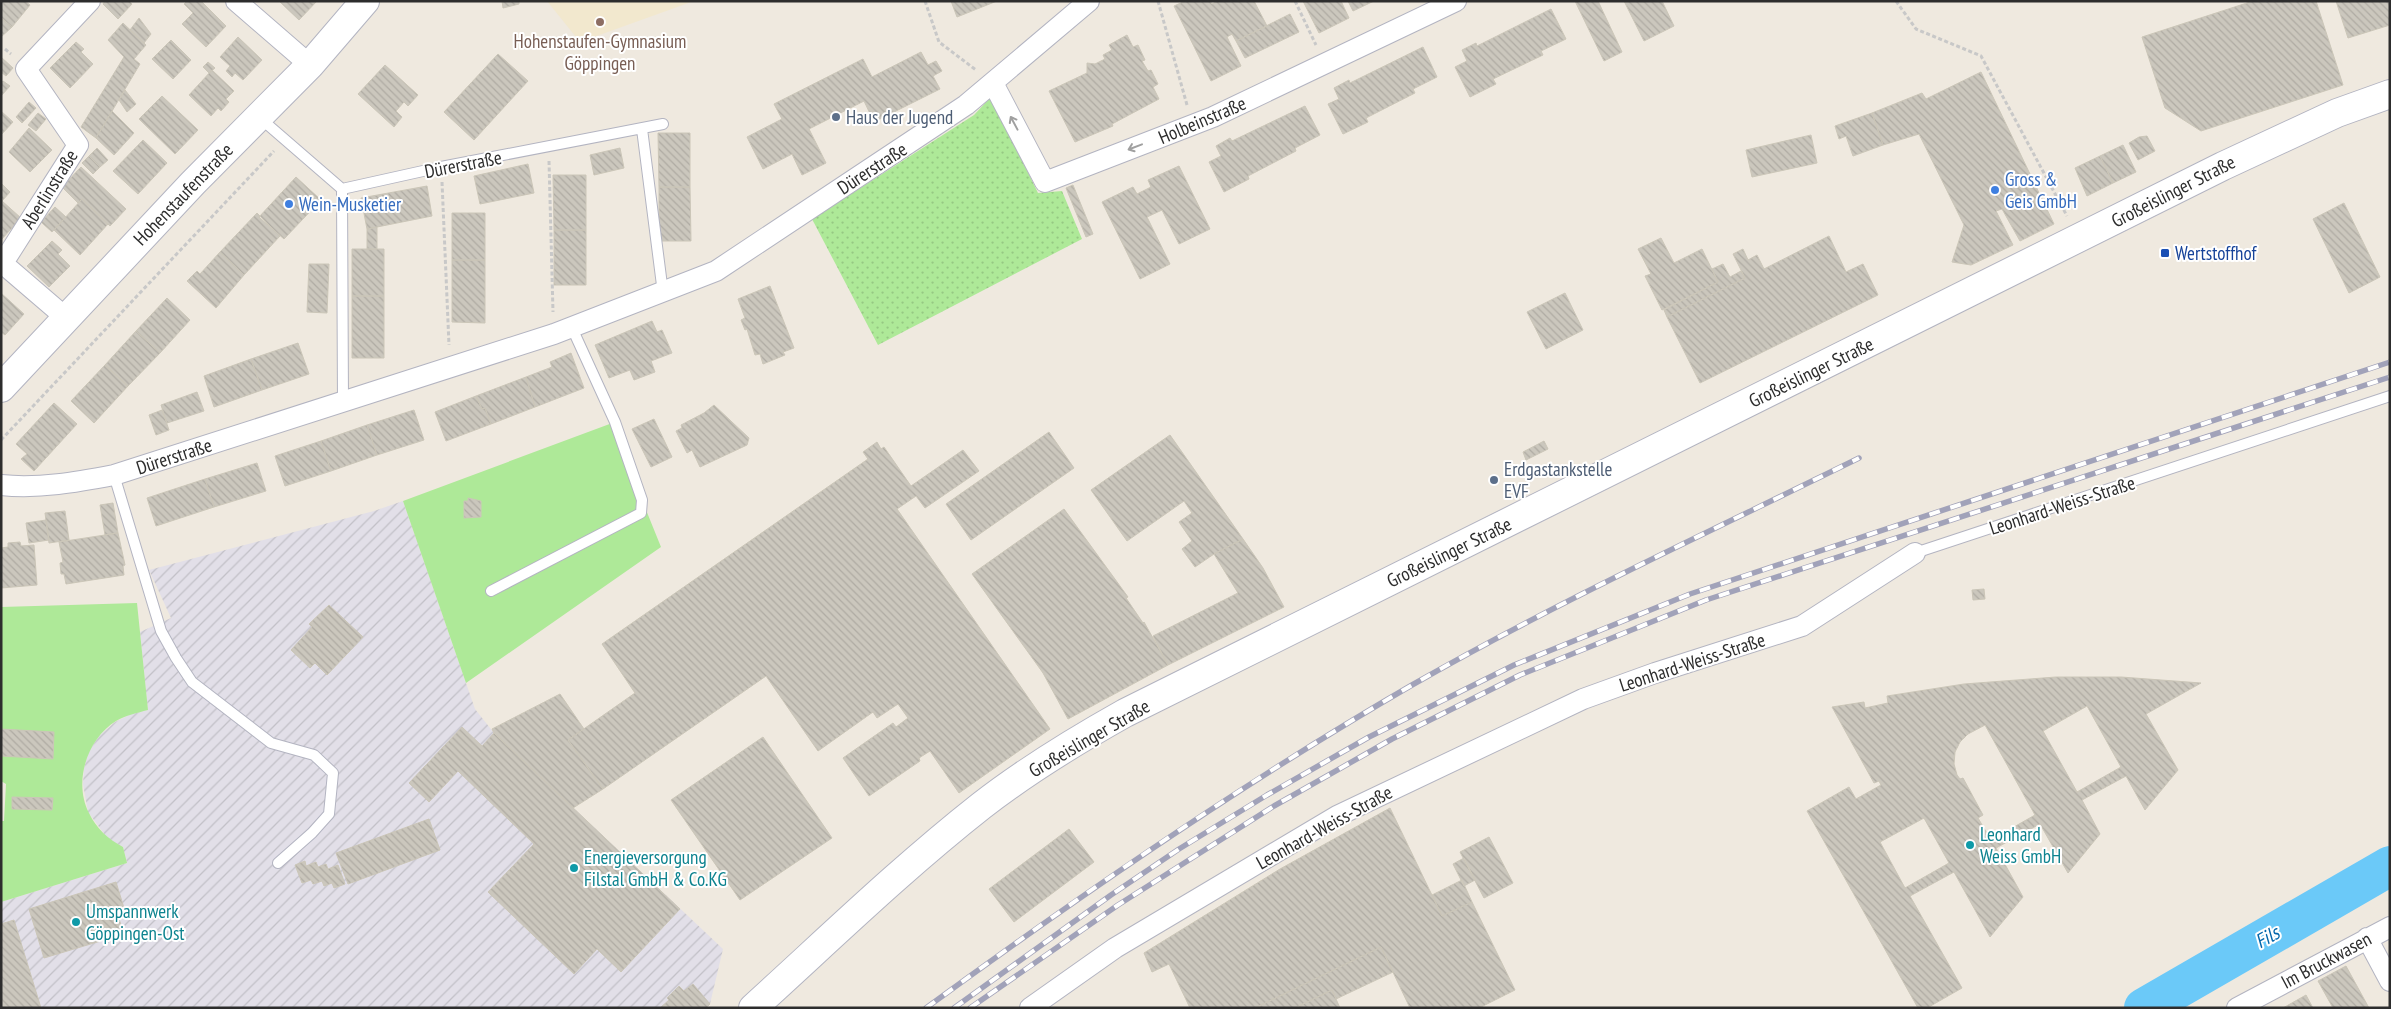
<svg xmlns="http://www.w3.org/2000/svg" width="2391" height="1009" font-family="'PT Sans Narrow',sans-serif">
<defs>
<pattern id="industrial-furrows" width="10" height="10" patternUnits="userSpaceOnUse" patternTransform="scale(1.25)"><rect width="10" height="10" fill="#e2dfe8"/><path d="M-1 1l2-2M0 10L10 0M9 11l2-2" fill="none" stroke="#c2c0c7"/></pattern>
<pattern id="park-dots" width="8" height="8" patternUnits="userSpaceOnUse" patternTransform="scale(1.25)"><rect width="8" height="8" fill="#aee998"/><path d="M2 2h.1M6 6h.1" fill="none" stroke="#96c883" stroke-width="1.8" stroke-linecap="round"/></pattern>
<pattern id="building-back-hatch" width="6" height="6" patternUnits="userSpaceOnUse" patternTransform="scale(1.25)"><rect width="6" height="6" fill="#cbc7bd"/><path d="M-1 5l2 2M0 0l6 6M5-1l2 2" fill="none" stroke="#afaba3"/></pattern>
</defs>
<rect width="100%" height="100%" fill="#efe9df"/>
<path fill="url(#industrial-furrows)" d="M 403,501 L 475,709 L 494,733 L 723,949 L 710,1004 L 706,1008 L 1,1008 L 1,902 L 127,863 L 123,847 L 108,839 L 88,812 L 83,784 L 84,768 L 89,751 L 99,736 L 115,722 L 131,714 L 148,710 L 140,632 L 171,618 L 149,570 L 374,511 Z"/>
<path fill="#f2e8ce" d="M 547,1 L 694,1 L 580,42 Z"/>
<path fill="#aee998" d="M 615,422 L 642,500 L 661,547 L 466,683 L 403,501 Z
M 137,603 L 148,710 C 137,713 126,715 116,721 C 87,739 73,782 89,813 C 96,828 108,839 123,847 L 127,863 L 1,902 L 1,821 L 4,821 L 6,784 L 1,781 L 1,607 Z"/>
<path fill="url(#park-dots)" d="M 991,97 L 1038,193 L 1062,191 L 1082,239 L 878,345 L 812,219 L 974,115 Z"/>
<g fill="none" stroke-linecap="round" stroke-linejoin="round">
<path stroke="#6bc9f8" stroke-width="40" d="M 2144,1008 L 2390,866"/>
</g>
<path fill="url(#building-back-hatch)" stroke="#cbc6b8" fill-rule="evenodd" d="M 1,1 L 25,1 L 30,5 L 12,27 L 1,18 Z
M 105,1 L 129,1 L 132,4 L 118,19 L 103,4 Z
M 187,1 L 201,1 L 226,26 L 206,47 L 182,24 L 193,13 L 184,4 Z
M 279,1 L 317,1 L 299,20 Z
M 502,1 L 519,1 L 519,4 L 503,8 Z
M 951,1 L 997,1 L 957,17 Z
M 1185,1 L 1210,1 L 1212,4 L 1218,1 L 1254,1 L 1267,26 L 1236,41 L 1232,34 L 1227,37 L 1241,66 L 1211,81 L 1174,6 Z
M 1303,1 L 1341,1 L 1349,18 L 1319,33 Z
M 1348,1 L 1374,1 L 1353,11 Z
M 1575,1 L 1598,1 L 1622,52 L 1604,61 Z
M 1624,1 L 1662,1 L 1674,26 L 1644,41 Z
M 2253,1 L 2316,1 L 2343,85 L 2201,131 L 2165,108 L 2142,37 Z
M 2336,1 L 2390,1 L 2390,25 L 2348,38 Z
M 1551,9 L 1566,39 L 1541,51 L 1543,55 L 1493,79 L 1496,84 L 1470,97 L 1455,67 L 1467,61 L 1462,50 L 1476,43 L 1477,46 Z
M 1290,14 L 1299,32 L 1245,58 L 1236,41 Z
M 1,18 L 12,27 L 1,37 Z
M 139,18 L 151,34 L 144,43 L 130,30 Z
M 123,23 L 146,45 L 134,59 L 140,64 L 96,138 L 81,127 L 124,57 L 108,40 Z
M 1127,35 L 1133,47 L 1138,45 L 1145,60 L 1142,61 L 1148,71 L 1151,70 L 1158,84 L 1153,87 L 1159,99 L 1112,124 L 1113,126 L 1075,142 L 1049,91 L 1087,73 L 1087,63 L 1095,64 L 1105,59 L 1103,55 L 1112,50 L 1109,45 Z
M 238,37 L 262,60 L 243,80 L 235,73 L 232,77 L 226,71 L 230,66 L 220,57 Z
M 171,40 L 191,60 L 173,79 L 152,59 Z
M 76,42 L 84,49 L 81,52 L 93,64 L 70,88 L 50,68 Z
M 1423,47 L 1437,77 L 1413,89 L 1415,93 L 1366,118 L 1368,122 L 1343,134 L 1328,104 L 1339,99 L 1334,88 L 1349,80 L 1350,83 Z
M 921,52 L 928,65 L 936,61 L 942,71 L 933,76 L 940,89 L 874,122 L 864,101 L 809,129 L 826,163 L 802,175 L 792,154 L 763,169 L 747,137 L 782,119 L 774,104 L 863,59 L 872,77 Z
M 498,54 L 528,81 L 474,140 L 444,112 Z
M 1,57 L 13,68 L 6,76 L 1,72 Z
M 208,62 L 215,68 L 209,73 L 203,67 Z
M 385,65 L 418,95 L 408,106 L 404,102 L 396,111 L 402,117 L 394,127 L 358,94 Z
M 212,70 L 234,91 L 226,99 L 229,102 L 221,111 L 218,108 L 211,116 L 189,95 Z
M 1981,72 L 2054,224 L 2020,241 L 2002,209 L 1996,211 L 2013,245 L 1971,265 L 1952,262 L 1964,225 L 1919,134 L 1883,145 L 1872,113 L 1922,93 L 1926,99 Z
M 3,81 L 10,86 L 1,96 L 1,83 Z
M 125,90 L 136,104 L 127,112 L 119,100 Z
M 162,96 L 198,130 L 175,154 L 139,119 Z
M 29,102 L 36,108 L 22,123 L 16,117 Z
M 1305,106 L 1320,135 L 1295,148 L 1296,151 L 1248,176 L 1249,179 L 1224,192 L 1209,162 L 1221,156 L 1216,146 L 1230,138 L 1232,141 Z
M 1,111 L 13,122 L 1,135 Z
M 112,111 L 134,133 L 114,155 L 96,138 Z
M 38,113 L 46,119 L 36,131 L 28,125 Z
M 1872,113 L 1883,145 L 1853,156 L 1846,136 L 1839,139 L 1835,126 Z
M 29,128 L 52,150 L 30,172 L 9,152 Z
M 658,133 L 690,133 L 690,187 L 659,187 Z
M 1811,135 L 1817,163 L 1752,177 L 1746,150 Z
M 2147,136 L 2155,151 L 2138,160 L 2129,143 L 2139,137 Z
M 143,140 L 167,163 L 138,194 L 113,171 Z
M 2123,145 L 2136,172 L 2113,183 L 2100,156 Z
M 97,148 L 108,160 L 100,167 L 89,156 Z
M 620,148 L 624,168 L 594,175 L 590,155 Z
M 89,156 L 100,167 L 93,174 L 82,163 Z
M 2100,156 L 2113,183 L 2087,196 L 2075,168 Z
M 528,164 L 534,193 L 480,204 L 474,176 Z
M 1179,166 L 1210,229 L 1179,244 L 1162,210 L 1147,217 L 1170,264 L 1140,279 L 1102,202 L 1133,187 L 1137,194 L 1151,187 L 1148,180 Z
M 81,167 L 126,209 L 110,226 L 82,199 L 78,203 L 62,187 Z
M 553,175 L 586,175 L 586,230 L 554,230 Z
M 296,177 L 321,200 L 284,239 L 259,217 Z
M 1,183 L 10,192 L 2,201 L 21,218 L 1,240 Z
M 1073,185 L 1093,234 L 1086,237 L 1066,188 Z
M 427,186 L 432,216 L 367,229 L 361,198 Z
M 659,187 L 690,187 L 691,241 L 659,241 Z
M 82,199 L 108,224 L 80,255 L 54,230 Z
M 2344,203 L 2380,277 L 2349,293 L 2313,219 Z
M 55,207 L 66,217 L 52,232 L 41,222 Z
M 257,213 L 280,236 L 244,275 L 220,252 Z
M 452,213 L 485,213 L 485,260 L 452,260 Z
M 377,227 L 377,249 L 367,249 L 367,229 Z
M 554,230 L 586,230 L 586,285 L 554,285 Z
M 1829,236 L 1846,272 L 1863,264 L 1878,295 L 1700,383 L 1667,317 L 1745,278 L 1733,254 L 1743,249 L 1748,260 L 1757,255 L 1764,269 Z
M 1661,238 L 1674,263 L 1702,249 L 1718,282 L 1662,310 L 1645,276 L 1651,274 L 1638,249 Z
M 52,241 L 62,250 L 58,254 L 70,266 L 49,287 L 27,266 Z
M 352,249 L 384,249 L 384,296 L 352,296 Z
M 220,252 L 244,275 L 216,308 L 187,281 L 197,271 L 200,274 Z
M 452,260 L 485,260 L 485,323 L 452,322 Z
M 309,264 L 329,264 L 327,313 L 307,312 Z
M 1723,264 L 1730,277 L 1741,271 L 1745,278 L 1667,317 L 1664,310 L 1718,282 L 1712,269 Z
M 770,286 L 794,348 L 783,352 L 785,355 L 763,364 L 760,354 L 755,355 L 747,329 L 745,330 L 741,320 L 745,318 L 738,299 Z
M 1,293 L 24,314 L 5,335 L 1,332 Z
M 1565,293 L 1583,330 L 1546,349 L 1527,312 Z
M 352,296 L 384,296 L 384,358 L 352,358 Z
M 167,298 L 190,320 L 160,353 L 136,331 Z
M 652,321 L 657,332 L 662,330 L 672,353 L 651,361 L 655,372 L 634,380 L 630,370 L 609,378 L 595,345 Z
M 136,331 L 160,353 L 128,386 L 105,365 Z
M 298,343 L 309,374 L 262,390 L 251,359 Z
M 571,353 L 584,388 L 535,407 L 526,377 L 552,367 L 550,362 Z
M 251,359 L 262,390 L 214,407 L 204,376 Z
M 105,365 L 128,386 L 94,423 L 71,401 Z
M 526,377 L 535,407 L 491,424 L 485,408 L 482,409 L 476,396 Z
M 197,392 L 204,411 L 167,423 L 161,405 Z
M 476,396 L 482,409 L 485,408 L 491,424 L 446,441 L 435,412 Z
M 54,403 L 77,424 L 34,471 L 21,459 L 27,454 L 16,444 Z
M 714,405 L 749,438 L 747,445 L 700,467 L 692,450 L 687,453 L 676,431 L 682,428 L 681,425 L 704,413 Z
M 162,410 L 169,430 L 156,435 L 149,415 Z
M 414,410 L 424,440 L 377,455 L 367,425 Z
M 654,419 L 672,457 L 651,467 L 632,429 Z
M 367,425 L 377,455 L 331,471 L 321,441 Z
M 1049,432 L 1074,468 L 971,540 L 946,504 Z
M 1170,435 L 1243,539 L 1214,554 L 1195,567 L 1182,549 L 1192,541 L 1179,522 L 1192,513 L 1184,501 L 1127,541 L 1091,490 Z
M 321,441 L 331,471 L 285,486 L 275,456 Z
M 1544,441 L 1548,449 L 1526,460 L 1523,452 Z
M 877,442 L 881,449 L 884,447 L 911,486 L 963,450 L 979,471 L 925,508 L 916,496 L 897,509 L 1050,729 L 959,793 L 930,751 L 919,758 L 920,761 L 869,796 L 843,758 L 893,723 L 896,727 L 908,718 L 898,704 L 877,718 L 873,712 L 818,751 L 766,676 L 603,789 L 568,740 L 635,693 L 602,644 L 868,459 L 863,452 Z
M 257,463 L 266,491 L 214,507 L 205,479 Z
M 205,479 L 214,507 L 156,526 L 147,498 Z
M 468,498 L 481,501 L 481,517 L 464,518 L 464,501 L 468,501 Z
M 113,503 L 118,533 L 105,535 L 100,505 Z
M 1064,509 L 1128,597 L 1126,598 L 1143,623 L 1144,622 L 1168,665 L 1068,719 L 1043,673 L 972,574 Z
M 65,511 L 69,540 L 49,543 L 45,513 Z
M 46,520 L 49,540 L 29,543 L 26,523 Z
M 118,533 L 125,565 L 123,566 L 124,575 L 66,584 L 64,574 L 61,574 L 60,563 L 63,562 L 59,542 Z
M 1243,539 L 1263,568 L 1284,607 L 1168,665 L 1153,636 L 1238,593 L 1214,554 Z
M 20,542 L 21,546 L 34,545 L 37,585 L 1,588 L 1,548 L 8,547 L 8,543 Z
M 1984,589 L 1985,599 L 1973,600 L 1972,590 Z
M 329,605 L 363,637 L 327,675 L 315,663 L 310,668 L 291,650 L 312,627 L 309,624 Z
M 2121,677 L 2201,683 L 2146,714 L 2178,770 L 2145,810 L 2126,776 L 2082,800 L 2100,834 L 2068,873 L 2040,824 L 1996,848 L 2023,897 L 1990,937 L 1954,872 L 1910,896 L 1962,988 L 1927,1008 L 1918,1008 L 1807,811 L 1849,787 L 1856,799 L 1881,785 L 1879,781 L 1874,783 L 1832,707 L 1864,702 L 1865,708 L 1888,703 L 1887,696 L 1964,684 L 2056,677 ZM 2087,706 L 2121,767 L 2077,792 L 2043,731 ZM 1985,725 L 2035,815 L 1991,840 L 1978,818 L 1983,815 L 1963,778 L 1960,779 L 1957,775 L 1954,764 L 1955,752 L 1960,742 L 1968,734 ZM 1924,818 L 1949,863 L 1905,888 L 1880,842 Z
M 560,694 L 584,729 L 568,740 L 603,789 L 573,808 L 494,733 L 492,729 Z
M 462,727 L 482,746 L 494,733 L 680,909 L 621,972 L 597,949 L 574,974 L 488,892 L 534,844 L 458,771 L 429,802 L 409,783 Z
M 1,729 L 54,732 L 53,759 L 1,756 Z
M 763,737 L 832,838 L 740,900 L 671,800 Z
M 12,797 L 53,798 L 52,810 L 12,809 Z
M 1390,808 L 1442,916 L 1472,902 L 1515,990 L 1479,1008 L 1410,1008 L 1381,947 L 1255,1008 L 1190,1008 L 1169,964 L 1152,972 L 1144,953 L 1280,869 Z
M 429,819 L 440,850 L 348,884 L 336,853 Z
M 1069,829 L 1094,862 L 1014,922 L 989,889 Z
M 1489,837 L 1513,883 L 1484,898 L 1460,852 Z
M 1464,858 L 1475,880 L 1464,886 L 1453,864 Z
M 305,861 L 306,866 L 316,862 L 318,867 L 326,864 L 328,869 L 338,865 L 345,884 L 334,888 L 332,883 L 324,886 L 322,881 L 313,884 L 311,880 L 302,883 L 295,865 Z
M 1462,880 L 1472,902 L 1442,916 L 1432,895 Z
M 116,882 L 124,908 L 116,910 L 124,934 L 44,958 L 29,909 Z
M 14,920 L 41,1008 L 1,1008 L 1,924 Z
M 1381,947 L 1393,972 L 1336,999 L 1332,990 L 1295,1008 L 1255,1008 Z
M 2346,966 L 2369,1008 L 2333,1008 L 2318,981 Z
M 693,984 L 710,1004 L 706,1008 L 660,1008 L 669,1000 L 667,998 L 679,986 L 684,991 Z
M 1332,990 L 1340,1008 L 1295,1008 Z
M 2306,995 L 2313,1008 L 2283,1008 Z"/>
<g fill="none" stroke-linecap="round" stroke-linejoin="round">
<defs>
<path id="service" d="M 260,118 L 342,189 L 441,167 L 663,124
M 642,129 L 663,293
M 342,189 L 343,403
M 114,475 L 161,631 L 176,658 L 192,682 L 271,743 L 314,755 L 333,773 L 329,814 L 312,833 L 278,863
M 1915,553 L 2390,396
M 491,591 L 641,513 L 642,500 L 615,422 L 572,328"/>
<path id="minor" d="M 236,1 L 310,65
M 993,83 L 1045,182 L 1213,117 L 1456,1
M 1,262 L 65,317
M 3,263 L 78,145 L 26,69 L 90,1
M 1,485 C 39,489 77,482 114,475 L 554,334 L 716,271 L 966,105 L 1089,1
M 2367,938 L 2390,981
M 1030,1008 L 1115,948 L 1337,816 L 1583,699 L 1655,673 L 1802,626 L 1915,553
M 2237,1008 L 2390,927"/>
<path id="secondary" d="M 1,388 L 193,183 L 310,65 L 365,1
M 753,1008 C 828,940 901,869 981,806 C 1026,771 1075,741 1125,713 L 2223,166 L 2337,113 L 2390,94"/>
</defs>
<use href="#service" stroke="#b3b4c1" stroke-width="12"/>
<use href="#minor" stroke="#b3b4c1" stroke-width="22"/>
<use href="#secondary" stroke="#b3b4c1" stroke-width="30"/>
<path stroke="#c8c8c8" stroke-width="3" stroke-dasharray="4 2.5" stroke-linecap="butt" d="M 925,1 L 939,42 L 976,70
M 1158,1 L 1187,105
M 1295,1 L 1316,45
M 1896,1 L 1916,29 L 1981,56 L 2067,216
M 5,49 L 11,54
M 549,161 L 553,312
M 442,182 L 449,345
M 1,440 L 274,151"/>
<use href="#service" stroke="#fff" stroke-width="10"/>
<use href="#minor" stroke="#fff" stroke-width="20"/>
<use href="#secondary" stroke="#fff" stroke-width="28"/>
<defs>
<path id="rail" d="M 926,1008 C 1083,893 1243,783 1412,685 C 1557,602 1709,532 1859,458
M 954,1008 L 1111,895 L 1179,849 L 1267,795 L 1369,737 L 1514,665 L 1690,594 L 2390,362
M 970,1008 L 1118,905 L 1274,806 L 1392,739 L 1520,675 L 1706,600 L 2390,377"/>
</defs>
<use href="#rail" stroke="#a1a2b9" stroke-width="5.5"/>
<use href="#rail" stroke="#fff" stroke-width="4" stroke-dasharray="11" stroke-linecap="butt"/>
</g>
<defs><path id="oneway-shaft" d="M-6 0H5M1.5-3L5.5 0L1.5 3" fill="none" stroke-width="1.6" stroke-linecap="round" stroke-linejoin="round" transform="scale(1.25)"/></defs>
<g stroke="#a0a0a0">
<use href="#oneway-shaft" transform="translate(1014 123) rotate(-118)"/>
<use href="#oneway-shaft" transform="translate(1135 147) rotate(159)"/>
</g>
<circle fill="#8d6e63" stroke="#fff" stroke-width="2" cx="600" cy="22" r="5"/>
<g fill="#5c6f8a" stroke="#fff" stroke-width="2">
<circle cx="836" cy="117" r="5"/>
<circle cx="1494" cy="480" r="5"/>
</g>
<g fill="#3f7fe0" stroke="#fff" stroke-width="2">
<circle cx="1995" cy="190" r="5"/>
<circle cx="289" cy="204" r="5"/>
</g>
<rect fill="#1a4fb4" stroke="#fff" stroke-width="2" x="2160" y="248" width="10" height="10" rx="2.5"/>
<g fill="#0f9aa8" stroke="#fff" stroke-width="2">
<circle cx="1970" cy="845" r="5"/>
<circle cx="574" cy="868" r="5"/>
<circle cx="76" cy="922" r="5"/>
</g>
<g text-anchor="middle" stroke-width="4" stroke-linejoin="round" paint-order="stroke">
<g font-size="19" fill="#785e54" stroke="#fff">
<text x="600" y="48">Hohenstaufen-Gymnasium<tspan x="600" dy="22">Göppingen</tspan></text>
</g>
<g font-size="19" fill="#4e5e75" stroke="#fff" text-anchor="start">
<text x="846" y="124">Haus der Jugend</text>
<text x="1504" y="476">Erdgastankstelle<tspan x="1504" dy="22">EVF</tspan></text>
</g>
<g font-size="19" fill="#2d2d2d" stroke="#fff">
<text transform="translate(1202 120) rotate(-23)" y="7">Holbeinstraße</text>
<text transform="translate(463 164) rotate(-11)" y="7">Dürerstraße</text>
<text transform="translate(872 168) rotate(-33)" y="7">Dürerstraße</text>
<text transform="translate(49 189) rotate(-58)" y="7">Aberlinstraße</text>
<text transform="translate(2173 191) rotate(-27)" y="7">Großeislinger Straße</text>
<text transform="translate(183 194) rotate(-46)" y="7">Hohenstaufenstraße</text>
<text transform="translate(1811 372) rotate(-26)" y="7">Großeislinger Straße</text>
<text transform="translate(174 456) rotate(-18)" y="7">Dürerstraße</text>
<text transform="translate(2062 505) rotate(-18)" y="7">Leonhard-Weiss-Straße</text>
<text transform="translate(1449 552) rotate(-26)" y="7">Großeislinger Straße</text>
<text transform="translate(1692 662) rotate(-18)" y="7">Leonhard-Weiss-Straße</text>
<text transform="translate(1089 738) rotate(-30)" y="7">Großeislinger Straße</text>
<text transform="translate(1324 827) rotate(-29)" y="7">Leonhard-Weiss-Straße</text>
<text transform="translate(2326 960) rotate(-28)" y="7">Im Bruckwasen</text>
</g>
<g font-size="19" fill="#366cbe" stroke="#fff" text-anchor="start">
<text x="2005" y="186">Gross &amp;<tspan x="2005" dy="22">Geis GmbH</tspan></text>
<text x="299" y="211">Wein-Musketier</text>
</g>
<g font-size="19" fill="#164399" stroke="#fff" text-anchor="start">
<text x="2175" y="260">Wertstoffhof</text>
</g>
<g font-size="19" fill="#0d838f" stroke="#fff" text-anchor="start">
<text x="1980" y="841">Leonhard<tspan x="1980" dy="22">Weiss GmbH</tspan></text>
<text x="584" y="864">Energieversorgung<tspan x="584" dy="22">Filstal GmbH &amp; Co.KG</tspan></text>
<text x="86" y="918">Umspannwerk<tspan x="86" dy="22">Göppingen-Ost</tspan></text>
</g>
<g font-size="20" font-style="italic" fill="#0366ab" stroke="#fff">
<text transform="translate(2267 937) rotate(-30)" y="7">Fils</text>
</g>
</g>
<rect width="2391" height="1009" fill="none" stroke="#2d2d2d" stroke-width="5"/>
</svg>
